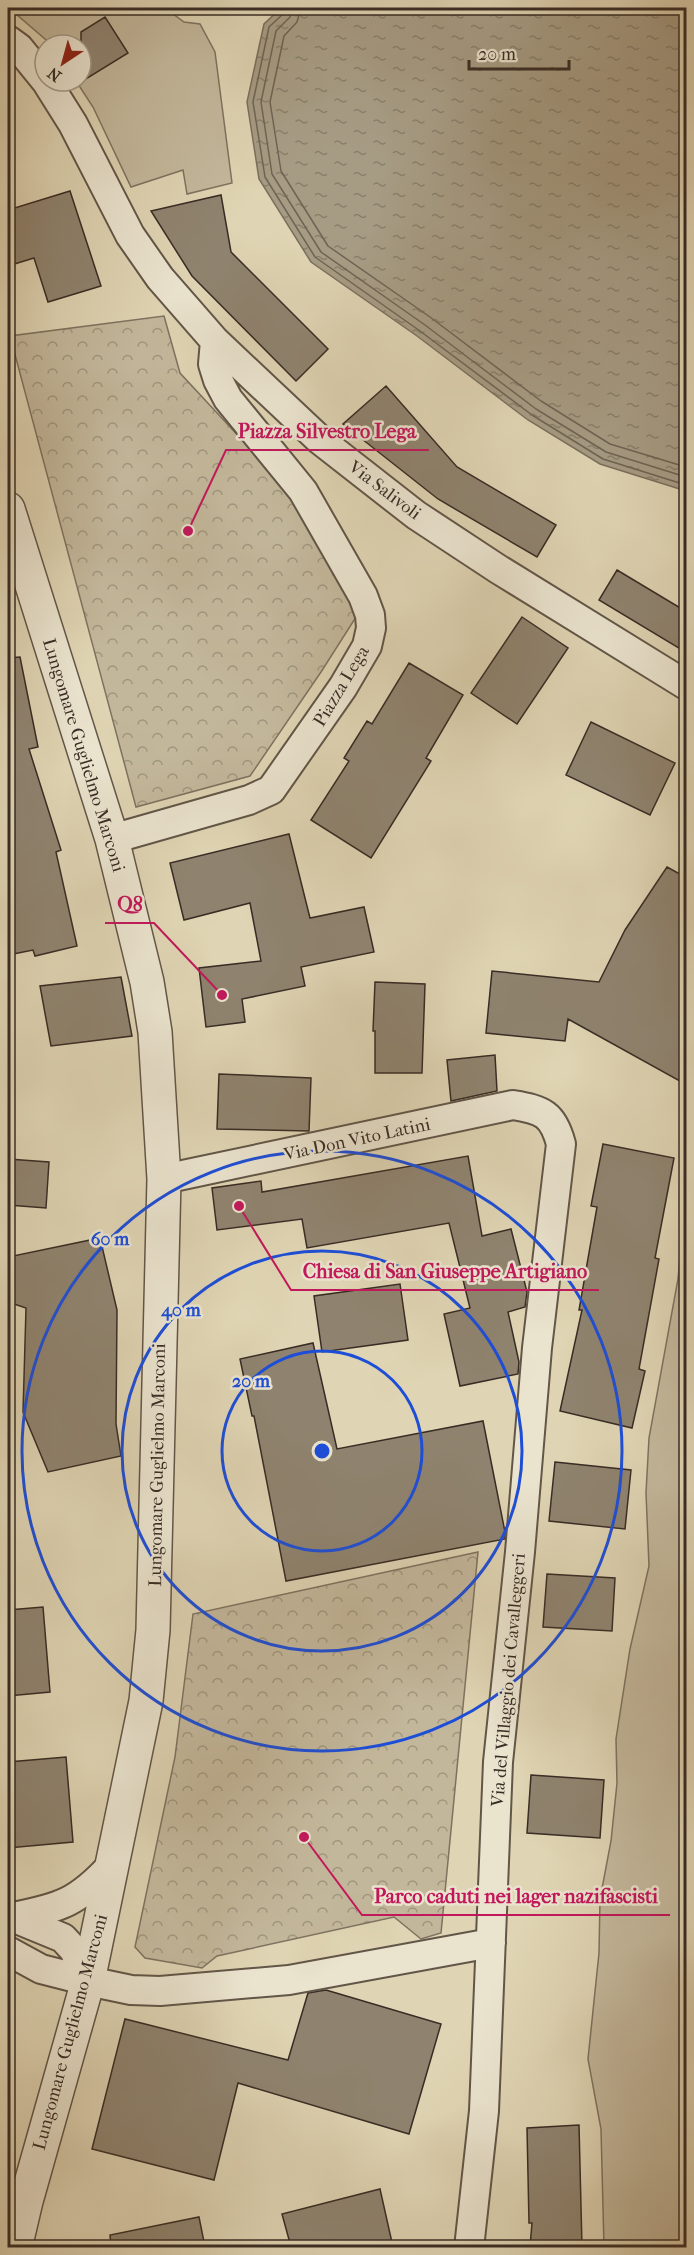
<svg xmlns="http://www.w3.org/2000/svg" width="694" height="2255" font-family="'IM FELL French Canon',serif">
<defs>
<pattern id="park-crowns" width="20" height="18" patternUnits="userSpaceOnUse" patternTransform="scale(1.5)"><rect width="20" height="18" fill="#c3b79b"/><path d="M2 6a3 3 0 1 1 6 0M12 15a3 3 0 1 1 6 0" fill="none" stroke="#9f957e"/></pattern>
<pattern id="water-ripples" width="26" height="14" patternUnits="userSpaceOnUse" patternTransform="scale(1.5)"><rect width="26" height="14" fill="#a69b83"/><path d="M2 4q2-2 4 0t4 0M15 11q2-2 4 0t4 0" fill="none" stroke="#887f6b"/></pattern>
</defs>
<rect width="100%" height="100%" fill="#dfd4b3"/>
<filter id="stains"><feTurbulence type="fractalNoise" baseFrequency=".00333" numOctaves="4"/><feColorMatrix values="0 0 0 0 .2 0 0 0 0 .09 0 0 0 0 .02 0 0 0 .5 -.17"/></filter>
<radialGradient id="worn" r=".72"><stop offset=".6" stop-color="#630" stop-opacity="0"/><stop offset="1" stop-color="#630" stop-opacity=".3"/></radialGradient>
<path fill="#c3b79b" stroke="#7e7260" stroke-width="1.5" d="M 9,8 L 165,8 L 184,22 L 200,24 L 215,52 L 232,183 L 187,194 L 183,170 L 131,187 L 93,107 L 76,81 L 81,81 L 81,45 L 52,45 Z
M 686,1196 L 686,2247 L 604,2247 L 601,2129 L 588,2059 L 599,1953 L 600,1899 L 611,1841 L 617,1783 L 616,1739 L 630,1649 L 649,1566 L 646,1493 L 649,1438 L 678,1279 Z"/>
<path fill="url(#park-crowns)" stroke="#7e7260" stroke-width="1.5" d="M 164,316 L 180,373 L 295,497 L 358,614 L 321,672 L 250,776 L 136,807 L 10,336 Z
M 478,1552 L 441,1933 L 421,1939 L 394,1917 L 217,1956 L 202,1968 L 145,1958 L 135,1947 L 175,1757 L 193,1614 Z"/>
<path fill="url(#water-ripples)" stroke="#7a6f5d" stroke-width="1.5" d="M 281,8 L 686,8 L 686,491 L 600,464 L 528,420 L 417,336 L 311,262 L 259,179 L 247,102 L 264,24 Z"/>
<g fill="none" stroke-linecap="round" stroke-linejoin="round">
<path stroke="#6f6454" stroke-width="1.5" d="M 285,8 L 283,14 L 269,27 L 253,102 L 265,177 L 315,257 L 420,331 L 532,415 L 603,459 L 686,485
M 292,8 L 290,17 L 276,31 L 261,102 L 272,174 L 321,252 L 425,325 L 536,409 L 606,452 L 686,477
M 301,8 L 297,22 L 284,36 L 270,102 L 281,171 L 328,246 L 430,317 L 541,401 L 610,444 L 686,467"/>
</g>
<path fill="#8f836f" stroke="#382c25" stroke-width="1.5" d="M 105,17 L 128,53 L 81,82 L 81,32 Z
M 70,191 L 101,286 L 48,302 L 34,258 L 8,266 L 8,210 Z
M 221,195 L 231,252 L 328,349 L 296,381 L 192,276 L 151,211 Z
M 386,386 L 457,467 L 556,525 L 537,557 L 438,499 L 343,424 Z
M 617,570 L 687,612 L 687,653 L 599,600 Z
M 522,617 L 568,648 L 517,724 L 471,693 Z
M 20,657 L 38,747 L 29,749 L 61,850 L 56,852 L 77,946 L 35,956 L 33,950 L 8,955 L 8,658 Z
M 409,663 L 463,695 L 426,758 L 431,761 L 371,858 L 311,820 L 349,761 L 344,758 L 367,721 L 372,724 Z
M 591,722 L 675,763 L 650,815 L 566,775 Z
M 289,834 L 310,918 L 364,907 L 374,952 L 301,967 L 305,986 L 242,999 L 245,1022 L 206,1027 L 199,968 L 261,961 L 250,903 L 184,920 L 170,863 Z
M 667,867 L 687,878 L 687,1085 L 568,1019 L 565,1041 L 486,1033 L 492,971 L 599,982 L 625,930 Z
M 121,977 L 132,1036 L 51,1046 L 40,986 Z
M 375,982 L 425,984 L 422,1073 L 375,1073 L 375,1031 L 373,1031 Z
M 495,1055 L 497,1091 L 451,1101 L 447,1060 Z
M 219,1074 L 311,1078 L 309,1131 L 217,1129 Z
M 603,1144 L 674,1158 L 655,1258 L 659,1259 L 639,1369 L 645,1371 L 632,1428 L 560,1411 L 582,1310 L 579,1310 L 597,1207 L 591,1206 Z
M 468,1156 L 482,1236 L 511,1229 L 527,1292 L 525,1307 L 508,1312 L 519,1362 L 518,1374 L 460,1386 L 444,1314 L 470,1308 L 449,1223 L 307,1248 L 302,1219 L 217,1230 L 212,1188 L 261,1181 L 262,1192 Z
M 8,1159 L 49,1162 L 46,1208 L 8,1205 Z
M 100,1238 L 117,1310 L 116,1424 L 121,1456 L 48,1472 L 23,1412 L 26,1308 L 8,1302 L 8,1257 Z
M 400,1284 L 408,1340 L 322,1352 L 314,1296 Z
M 313,1343 L 337,1449 L 483,1421 L 505,1532 L 505,1539 L 286,1581 L 254,1416 L 252,1416 L 240,1359 Z
M 555,1462 L 631,1470 L 625,1529 L 549,1521 Z
M 547,1574 L 615,1578 L 612,1631 L 543,1627 Z
M 43,1607 L 50,1692 L 8,1696 L 8,1610 Z
M 66,1757 L 73,1842 L 8,1848 L 8,1762 Z
M 531,1775 L 604,1780 L 600,1838 L 527,1833 Z
M 326,1990 L 441,2024 L 409,2134 L 238,2083 L 214,2180 L 92,2149 L 125,2019 L 288,2060 L 308,1993 Z
M 579,2125 L 582,2247 L 530,2247 L 532,2223 L 529,2223 L 527,2128 Z
M 380,2189 L 393,2247 L 291,2247 L 282,2214 Z
M 199,2217 L 205,2247 L 111,2247 L 110,2235 Z"/>
<g fill="none" stroke-linecap="round" stroke-linejoin="round">
<defs>
<path id="minor" d="M 8,40 L 19,48 L 45,80
M 46,81 L 73,124 L 130,235 L 160,278 L 215,341 L 320,440 L 416,515 L 498,569 L 686,685
M 112,839 L 249,800 L 271,790 L 343,687 L 367,646 L 371,628 L 370,615 L 363,596 L 303,491 L 228,399 L 218,380 L 213,364 L 215,341
M 164,1179 L 513,1105 C 543,1110 553,1114 561,1144 L 537,1348 L 520,1552 L 498,1762 L 484,2111 L 469,2248
M 12,1917 L 63,1938 L 74,1950 L 88,1981
M 13,1917 C 60,1908 78,1902 111,1866
M 8,1951 L 41,1969 L 88,1981 L 131,1990 L 160,1991 L 289,1980 L 491,1943"/>
<path id="tertiary" d="M 8,509 L 112,839 L 147,982 L 155,1032 L 164,1179 L 153,1630 L 146,1701 L 88,1981 L 26,2201 L 15,2248"/>
</defs>
<use href="#minor" stroke="#625648" stroke-width="32"/>
<use href="#tertiary" stroke="#625648" stroke-width="36"/>
<use href="#minor" stroke="#eae3ce" stroke-width="28"/>
<use href="#tertiary" stroke="#eae3ce" stroke-width="33"/>
</g>
<g fill="none" stroke="#1d4ed8" stroke-width="3">
<circle cx="322" cy="1451" r="100"/>
<circle cx="322" cy="1451" r="200"/>
<circle cx="322" cy="1451" r="300"/>
</g>
<g text-anchor="middle" stroke-width="5" stroke-linejoin="round" paint-order="stroke">
<g font-size="18" fill="#382c25" stroke="#eae3ce">
<text transform="translate(385 490) rotate(37)" y="6">Via Salivoli</text>
<text transform="translate(341 686) rotate(-59)" y="6">Piazza Lega</text>
<text transform="translate(84 755) rotate(73)" y="6">Lungomare Guglielmo Marconi</text>
<text transform="translate(357 1139) rotate(-12)" y="6">Via Don Vito Latini</text>
<text transform="translate(157 1465) rotate(-89)" y="6">Lungomare Guglielmo Marconi</text>
<text transform="translate(508 1680) rotate(-85)" y="6">Via del Villaggio dei Cavalleggeri</text>
<text transform="translate(70 2032) rotate(-75)" y="6">Lungomare Guglielmo Marconi</text>
</g>
</g>
<circle cx="322" cy="1451" r="9" fill="#1d4ed8" stroke="#eae3ce" stroke-width="3"/>
<g font-size="18" text-anchor="middle" font-weight="bold" fill="#1d4ed8" stroke="#eae3ce" stroke-width="5" stroke-linejoin="round" paint-order="stroke">
<text x="110" y="1245">60 m</text>
<text x="181" y="1316">40 m</text>
<text x="251" y="1387">20 m</text>
</g>
<path fill="none" stroke="#c2185b" stroke-width="2" d="M188 531L226 450H429M222 995L154 923H105M239 1206L291 1290H599M304 1837L362 1915H670"/>
<g fill="#c2185b" stroke="#eae3ce" stroke-width="2">
<circle cx="188" cy="531" r="6"/>
<circle cx="222" cy="995" r="6"/>
<circle cx="239" cy="1206" r="6"/>
<circle cx="304" cy="1837" r="6"/>
</g>
<g font-size="20" text-anchor="middle" font-weight="bold" fill="#c2185b" stroke="#eae3ce" stroke-width="5" stroke-linejoin="round" paint-order="stroke">
<text x="327" y="438">Piazza Silvestro Lega</text>
<text x="130" y="911">Q8</text>
<text x="445" y="1278">Chiesa di San Giuseppe Artigiano</text>
<text x="516" y="1903">Parco caduti nei lager nazifascisti</text>
</g>
<rect width="694" height="2255" fill="none" stroke="#dfd4b3" stroke-width="30"/>
<rect x="9" y="9" width="676" height="2237" fill="none" stroke="#382c25" stroke-width="3"/>
<rect x="15" y="15" width="664" height="2225" fill="none" stroke="#382c25" stroke-width="1.5"/>
<g transform="translate(63 63) rotate(216)"><circle r="28" fill="#eae3ce" stroke="#a39a8a" stroke-width="1.5"/>
<path d="M0-4.5L10 22L0 15L-10 22Z" fill="#8f2418"/>
<text y="-9" font-size="16" font-weight="bold" text-anchor="middle" fill="#382c25">N</text>
</g>
<path d="M469 60v9h100v-9" fill="none" stroke="#382c25" stroke-width="3"/>
<text x="478" y="60" font-size="18" fill="#382c25" stroke="#eae3ce" stroke-width="4.5" paint-order="stroke">20 m</text>
<rect width="100%" height="100%" filter="url(#stains)"/>
<rect width="100%" height="100%" fill="url(#worn)"/>
</svg>
